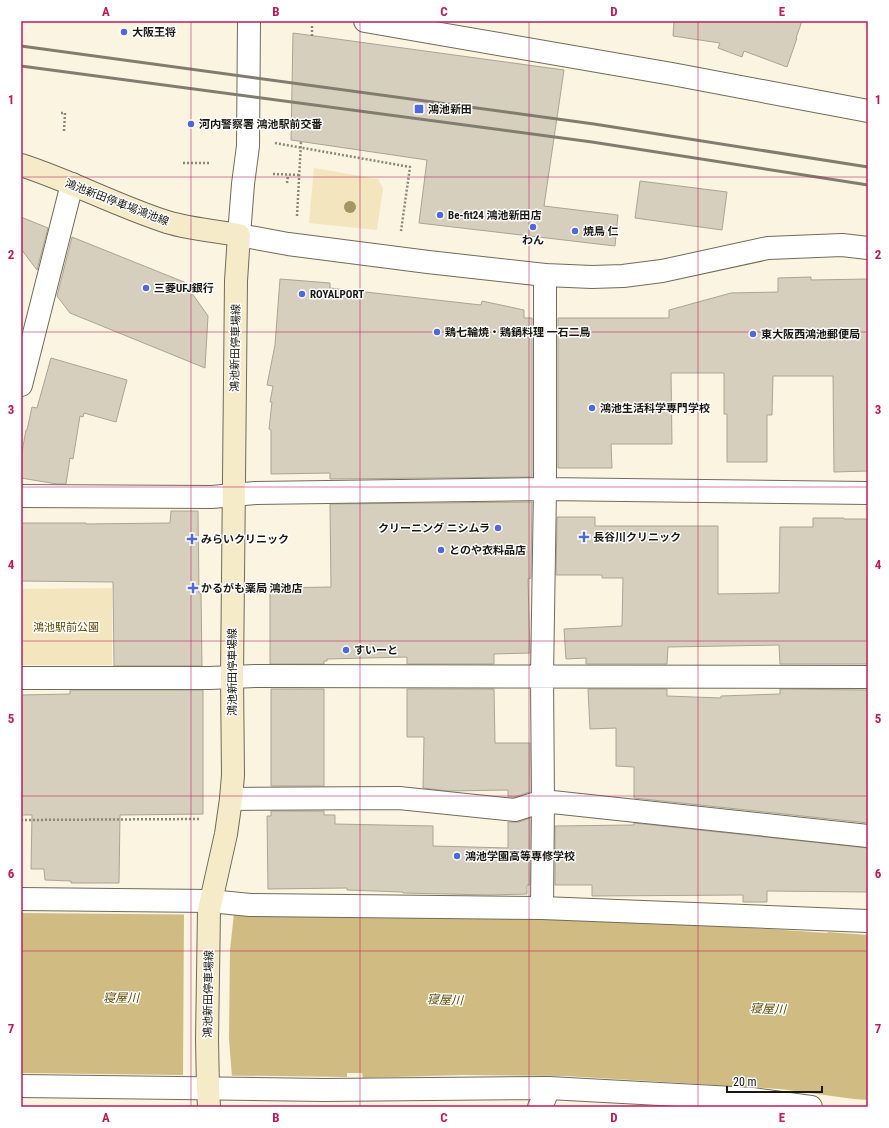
<svg xmlns="http://www.w3.org/2000/svg" width="889" height="1128" font-family="'Roboto Condensed','Noto Sans JP',sans-serif">
<rect width="100%" height="100%" fill="#faf4e1"/>
<path fill="#f3e5be" d="M 314,168 L 378,179 L 383,188 L 377,230 L 309,223 Z
M 112,588 L 112,665 L 21,665 L 21,589 Z"/>
<path fill="#d0bc82" d="M 21,913 L 239,915 L 555,916 L 696,924 L 827,933 L 828,932 L 868,935 L 868,1100 L 854,1099 L 780,1089 L 565,1076 L 462,1075 L 363,1078 L 362,1073 L 347,1073 L 347,1077 L 21,1073 Z"/>
<path fill="#faf4e1" d="M 184,913 L 234,913 L 230,950 L 229,1039 L 232,1077 L 183,1077 Z"/>
<path fill="#d6cfbd" stroke="#aaa493" d="M 674,21 L 802,21 L 796,38 L 797,38 L 787,67 L 744,51 L 742,57 L 718,48 L 720,43 L 673,36 Z
M 293,33 L 564,70 L 544,206 L 618,215 L 615,246 L 419,223 L 427,160 L 291,140 Z
M 640,181 L 727,192 L 722,230 L 635,218 Z
M 21,217 L 48,228 L 37,270 L 21,249 Z
M 72,237 L 184,282 L 208,316 L 205,368 L 70,313 L 57,296 Z
M 811,277 L 811,280 L 868,279 L 868,471 L 834,472 L 833,376 L 773,376 L 772,415 L 767,415 L 767,462 L 727,462 L 727,414 L 724,414 L 724,373 L 671,373 L 672,444 L 611,444 L 612,468 L 558,468 L 558,318 L 669,318 L 669,310 L 731,293 L 778,292 L 778,278 Z
M 280,279 L 330,283 L 330,288 L 481,305 L 482,301 L 524,310 L 524,318 L 532,318 L 532,477 L 330,479 L 330,473 L 271,474 L 271,430 L 269,429 L 272,402 L 270,402 L 273,386 L 267,385 L 275,345 Z
M 51,358 L 127,380 L 116,422 L 84,413 L 83,417 L 80,416 L 73,459 L 70,458 L 66,484 L 57,484 L 21,478 L 21,457 L 26,430 L 27,430 L 32,407 L 37,408 Z
M 532,502 L 531,578 L 528,579 L 530,653 L 494,654 L 494,664 L 407,664 L 407,657 L 327,659 L 327,661 L 324,661 L 324,664 L 270,664 L 270,588 L 331,587 L 330,504 Z
M 171,511 L 198,511 L 199,593 L 201,593 L 202,666 L 114,666 L 113,582 L 21,581 L 21,523 L 86,523 L 86,524 L 170,523 Z
M 557,517 L 595,517 L 595,526 L 718,526 L 718,594 L 779,593 L 780,527 L 813,527 L 813,518 L 844,518 L 844,519 L 868,519 L 868,664 L 780,664 L 779,645 L 668,647 L 667,664 L 586,664 L 586,658 L 566,659 L 564,629 L 622,626 L 623,578 L 602,578 L 602,575 L 556,575 Z
M 271,689 L 324,689 L 324,786 L 271,786 Z
M 407,689 L 494,689 L 495,743 L 530,743 L 530,792 L 514,797 L 508,797 L 508,790 L 448,791 L 423,788 L 424,737 L 407,737 Z
M 588,689 L 667,689 L 667,696 L 721,698 L 721,696 L 780,694 L 780,689 L 868,690 L 868,823 L 634,798 L 634,767 L 616,766 L 616,728 L 590,729 Z
M 70,690 L 203,690 L 203,814 L 120,815 L 119,883 L 71,883 L 71,881 L 45,880 L 44,869 L 31,869 L 32,815 L 21,815 L 21,695 L 70,694 Z
M 271,811 L 324,811 L 324,815 L 335,815 L 335,824 L 433,826 L 433,846 L 508,848 L 508,822 L 519,822 L 530,818 L 530,885 L 527,885 L 527,894 L 491,895 L 403,893 L 403,892 L 347,890 L 347,888 L 268,889 L 267,816 L 271,816 Z
M 634,823 L 868,848 L 868,892 L 767,891 L 767,902 L 743,902 L 743,895 L 592,896 L 592,885 L 555,885 L 555,826 L 634,825 Z"/>
<g fill="none" stroke-linecap="round" stroke-linejoin="round">
<defs>
<path id="minor" d="M 365,21 L 672,74 L 868,111
M 21,385 L 72,184
M 21,496 L 212,497 L 255,493 L 545,489 L 868,493
M 21,678 L 210,678 L 255,676 L 868,677
M 231,799 L 399,798 L 515,810 L 543,801 L 868,836
M 21,899 L 210,901 L 250,905 L 542,908 L 868,921
M 542,908 L 543,801 L 542,677 L 545,489 L 545,275
M 21,1086 L 325,1090 L 549,1088 L 752,1099 L 811,1107
M 539,1107 L 542,1105 L 549,1088"/>
<path id="tertiary" d="M 249,21 L 248,146 L 243,184 L 239,235 L 288,244 L 428,262 L 545,275 L 592,277 L 623,276 L 662,271 L 768,248 L 842,245 L 868,248"/>
<path id="secondary" d="M 21,165 C 71,181 117,206 167,222 C 190,229 215,231 239,235 L 236,281 L 232,677 L 233,775 L 231,799 L 226,834 L 209,910 L 207,1040 L 208,1088 L 209,1107"/>
</defs>
<use href="#minor" stroke="#706b5b" stroke-width="24"/>
<use href="#tertiary" stroke="#706b5b" stroke-width="24"/>
<use href="#secondary" stroke="#706b5b" stroke-width="24"/>
<path stroke="#8a8679" stroke-width="2.5" stroke-dasharray="2 2" stroke-linecap="butt" d="M 312,36 L 312,24
M 61,113 L 65,113 L 64,131
M 275,143 L 410,167 L 401,231
M 183,163 L 210,163
M 273,174 L 300,175
M 287,183 L 288,175
M 297,216 L 301,142
M 21,820 L 200,819"/>
<use href="#minor" stroke="#fff" stroke-width="22"/>
<use href="#tertiary" stroke="#fff" stroke-width="22"/>
<use href="#secondary" stroke="#f6ebc9" stroke-width="22"/>
<path stroke="#807c70" stroke-width="3" d="M 21,46 L 594,124 L 868,167
M 21,66 L 592,142 L 868,185"/>
</g>
<circle fill="#a59665" cx="350" cy="207" r="6"/>
<path fill="none" stroke="#c2185b" stroke-width="1" stroke-opacity="0.55" d="M 191,21 L 191,1107M 360,21 L 360,1107M 529,21 L 529,1107M 698,21 L 698,1107M 21,177 L 868,177M 21,332 L 868,332M 21,487 L 868,487M 21,641 L 868,641M 21,796 L 868,796M 21,951 L 868,951"/>
<g fill="#5068dd" stroke="#fff" stroke-width="1.5">
<circle cx="124" cy="32" r="4"/>
<rect x="414" y="104" width="10" height="10" rx="2"/>
<circle cx="191" cy="124" r="4"/>
<circle cx="440" cy="215" r="4"/>
<circle cx="533" cy="227" r="4"/>
<circle cx="575" cy="231" r="4"/>
<circle cx="146" cy="288" r="4"/>
<circle cx="302" cy="294" r="4"/>
<circle cx="437" cy="332" r="4"/>
<circle cx="753" cy="334" r="4"/>
<circle cx="592" cy="408" r="4"/>
<circle cx="498" cy="528" r="4"/>
<path d="M582 531h4v4h4v4h-4v4h-4v-4h-4v-4h4z"/>
<path d="M190 533h4v4h4v4h-4v4h-4v-4h-4v-4h4z"/>
<circle cx="441" cy="550" r="4"/>
<path d="M191 582h4v4h4v4h-4v4h-4v-4h-4v-4h4z"/>
<circle cx="346" cy="650" r="4"/>
<circle cx="457" cy="856" r="4"/>
</g>
<g text-anchor="middle" stroke-width="3" stroke-linejoin="round" paint-order="stroke">
<g font-size="11" font-weight="bold" fill="#191710" stroke="#fff" text-anchor="start">
<text x="132" y="36">大阪王将</text>
<text x="428" y="113">鴻池新田</text>
<text x="199" y="128">河内警察署 鴻池駅前交番</text>
<text x="448" y="219">Be-fit24 鴻池新田店</text>
<text x="583" y="235">焼鳥 仁</text>
<text x="533" y="244" text-anchor="middle">わん</text>
<text x="154" y="292">三菱UFJ銀行</text>
<text x="310" y="298">ROYALPORT</text>
<text x="445" y="336">鶏七輪焼・鶏鍋料理 一石二鳥</text>
<text x="761" y="338">東大阪西鴻池郵便局</text>
<text x="600" y="412">鴻池生活科学専門学校</text>
<text x="490" y="532" text-anchor="end">クリーニング ニシムラ</text>
<text x="593" y="541">長谷川クリニック</text>
<text x="201" y="543">みらいクリニック</text>
<text x="449" y="554">とのや衣料品店</text>
<text x="201" y="592">かるがも薬局 鴻池店</text>
<text x="354" y="654">すいーと</text>
<text x="465" y="860">鴻池学園高等専修学校</text>
</g>
<g font-size="11" fill="#191710" stroke="#fff">
<text transform="translate(117 202) rotate(21)" y="4">鴻池新田停車場鴻池線</text>
<text transform="translate(235 348) rotate(-89)" y="4">鴻池新田停車場線</text>
<text transform="translate(232 672) rotate(-90)" y="4">鴻池新田停車場線</text>
<text transform="translate(208 994) rotate(-89)" y="4">鴻池新田停車場線</text>
</g>
<g font-size="11" fill="#5f4a00" stroke="#fff">
<text x="66" y="631">鴻池駅前公園</text>
</g>
<g font-size="12" font-style="italic" fill="#5f4b00" stroke="#fff">
<text x="121" y="1002">寝屋川</text>
<text transform="translate(445 1000) rotate(2)" y="4">寝屋川</text>
<text transform="translate(768 1009) rotate(2)" y="4">寝屋川</text>
</g>
</g>
<rect width="889" height="1128" fill="none" stroke="#ffffff" stroke-width="44"/>
<path d="M727 1086v6h95v-6" fill="none" stroke="#191710" stroke-width="2"/>
<text x="733" y="1086" font-size="12" fill="#191710" stroke="#ffffff" stroke-width="3" paint-order="stroke">20 m</text>
<rect x="22" y="22" width="845" height="1084" fill="none" stroke="#c2185b" stroke-width="1.5"/>
<g font-size="13" text-anchor="middle" font-weight="bold" fill="#c2185b">
<text x="106" y="16">A</text>
<text x="276" y="16">B</text>
<text x="444" y="16">C</text>
<text x="614" y="16">D</text>
<text x="782" y="16">E</text>
<text x="11" y="104">1</text>
<text x="878" y="104">1</text>
<text x="11" y="259">2</text>
<text x="878" y="259">2</text>
<text x="11" y="414">3</text>
<text x="878" y="414">3</text>
<text x="11" y="569">4</text>
<text x="878" y="569">4</text>
<text x="11" y="723">5</text>
<text x="878" y="723">5</text>
<text x="11" y="878">6</text>
<text x="878" y="878">6</text>
<text x="11" y="1033">7</text>
<text x="878" y="1033">7</text>
<text x="106" y="1122">A</text>
<text x="276" y="1122">B</text>
<text x="444" y="1122">C</text>
<text x="614" y="1122">D</text>
<text x="782" y="1122">E</text>
</g>
</svg>
